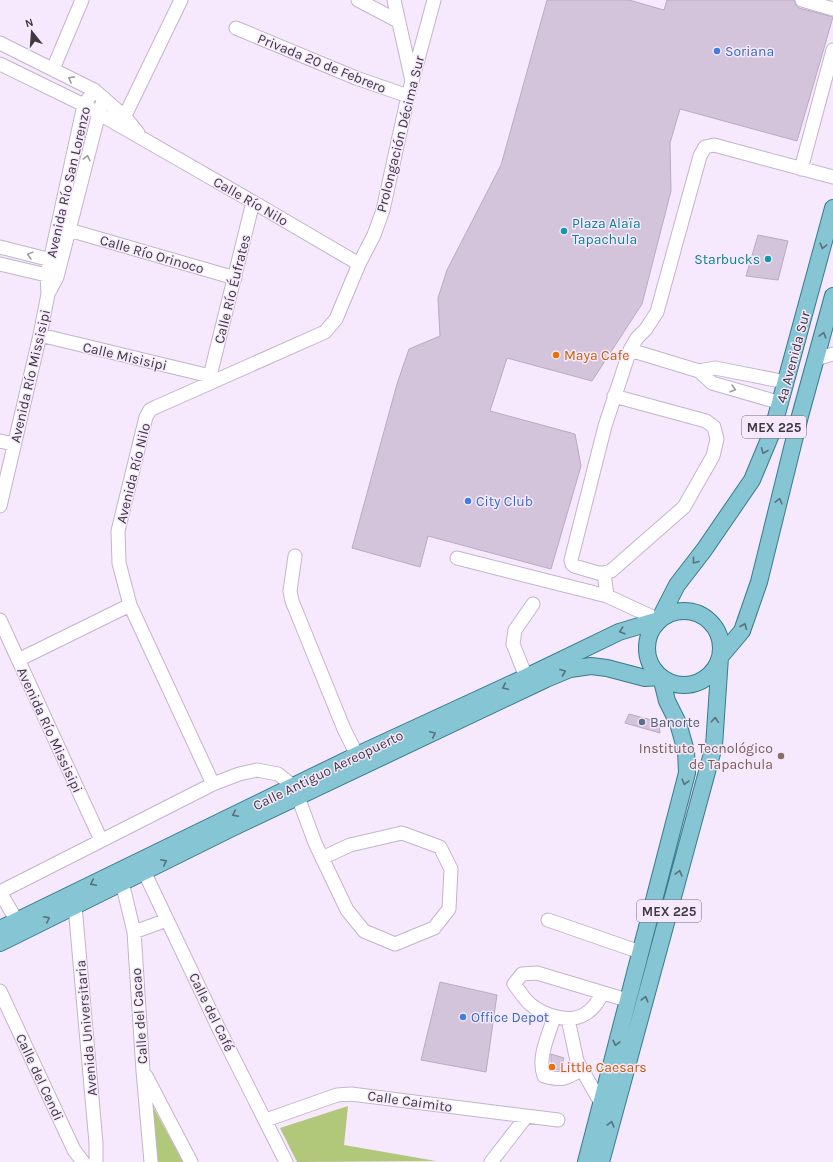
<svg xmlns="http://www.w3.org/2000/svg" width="833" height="1162" font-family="Karla,sans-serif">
<rect width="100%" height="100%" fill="#f6e9fd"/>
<path fill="#b1c77a" d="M 151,1103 L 183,1162 L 157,1162 Z
M 348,1106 L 344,1145 L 436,1161 L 297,1162 L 280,1128 Z"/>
<path fill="#d3c4dc" stroke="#b9aac1" d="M 547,0 L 629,0 L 664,10 L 667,0 L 794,0 L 796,5 L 799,8 L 833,17 L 797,141 L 680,109 L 670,143 L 671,191 L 642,304 L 592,381 L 507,358 L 490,411 L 575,434 L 581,466 L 551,569 L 428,536 L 420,567 L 352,548 L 397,384 L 409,349 L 440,336 L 438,298 L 447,270 L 501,165 Z
M 758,235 L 788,241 L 778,280 L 746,276 Z
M 629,714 L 659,722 L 660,733 L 625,723 Z
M 440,982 L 497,995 L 486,1072 L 421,1060 Z
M 551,1054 L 564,1058 L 560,1070 L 551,1069 Z"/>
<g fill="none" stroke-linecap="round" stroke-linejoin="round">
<defs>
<path id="minor" d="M 358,0 L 398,21
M 394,0 L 412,81
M 802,0 L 833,9
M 236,28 L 356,78 L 408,96
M 0,43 L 94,90 L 125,117 L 138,133
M 0,64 L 84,105 L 253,202 L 359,264
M 53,69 L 82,0
M 121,124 L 181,0
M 801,169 L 833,50
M 69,230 L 235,278
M 0,247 L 59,262
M 0,264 L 55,277
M 49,292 L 57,277 L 99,113 L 104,98
M 40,335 L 210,376
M 630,350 L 699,371 L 712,383 L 781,403
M 816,359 L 833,354
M 699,371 L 715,368 L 786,382
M 210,376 L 253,202
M 614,396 L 706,421 L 714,427 L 717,439 L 713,456 L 684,507 L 611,571 L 604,573 L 598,573 L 574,566 L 572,564 L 571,560 L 605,426 L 630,350 L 637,338 L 646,329 L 657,312 L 700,156 L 705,147 L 714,145 L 833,177
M 0,441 L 14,444
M 0,506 L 40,335 L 48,294 L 47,275 L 84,105 L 94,90
M 295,556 L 290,591 L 292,601 L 344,729 L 357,755
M 457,558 L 607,596 L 659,620
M 604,573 L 607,596
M 0,620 L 101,840
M 18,660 L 130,605
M 526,677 L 513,644 L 515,630 L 533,604
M 213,784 L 130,605 L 119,563 L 118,531 L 146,417 L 150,410 L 156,407 L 325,332 L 336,319 L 359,264 L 374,235 L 383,210 L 408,96 L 434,0
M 140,863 L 220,1031 L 286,1162
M 119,875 L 122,882 L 134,932 L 143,1071 L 151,1162
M 0,892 L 213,784 L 239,774 L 257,770 L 278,774 L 293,786 L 298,797 L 315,843 L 347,910 L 364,931 L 395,944 L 434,928 L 449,909 L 451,869 L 440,847 L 402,833 L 350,845 L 322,858
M 0,892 L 21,928
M 72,898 L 75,906 L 96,1143 L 96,1162
M 548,920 L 640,952
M 134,932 L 167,920
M 0,991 L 74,1150 L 83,1162
M 603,993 C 598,1001 594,1009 585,1014 C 569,1024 543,1015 530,1004 C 524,999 519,990 514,984 L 522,974 L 537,973 L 627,1000
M 554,1017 C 549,1035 537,1057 544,1076 C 562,1081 565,1079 581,1070
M 568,1019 L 577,1061 L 601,1103
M 146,1076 L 191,1162
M 266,1120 L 337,1095 L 351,1094 L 558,1120
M 491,1162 L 526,1117"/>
<path id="major" d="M647 648a37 37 0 1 1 74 0a37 37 0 1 1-74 0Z
M 0,929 L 357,755 L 526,677 L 619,632 L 659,620 L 677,585 L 704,550 L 752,480 L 772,432 L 833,208
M 0,943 L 232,828 L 546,679 L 570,669 L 591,666 L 607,668 L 645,678 L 661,677 L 667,701 L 678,723 L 686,751 L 687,773 L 586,1162
M 601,1162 L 714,746 L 720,657 L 742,631 L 759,582 L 800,416 L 833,296"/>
</defs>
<use href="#minor" stroke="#c3b4cc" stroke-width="15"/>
<use href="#major" stroke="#377b8e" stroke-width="18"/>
<use href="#minor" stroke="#fff" stroke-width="13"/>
<use href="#major" stroke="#85c5d4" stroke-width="16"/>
</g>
<defs><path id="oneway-chevron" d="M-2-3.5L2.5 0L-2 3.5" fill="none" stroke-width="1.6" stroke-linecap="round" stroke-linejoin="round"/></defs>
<g stroke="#9e9ca0">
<use href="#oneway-chevron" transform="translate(71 79) rotate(-152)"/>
<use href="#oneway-chevron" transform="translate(87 158) rotate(-76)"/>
<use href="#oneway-chevron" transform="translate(30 255) rotate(-165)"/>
<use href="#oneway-chevron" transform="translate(733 389) rotate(16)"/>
</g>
<g stroke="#5a707c">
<use href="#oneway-chevron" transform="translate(823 246) rotate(105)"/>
<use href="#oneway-chevron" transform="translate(823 335) rotate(-75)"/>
<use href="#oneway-chevron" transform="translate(764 451) rotate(112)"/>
<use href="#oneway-chevron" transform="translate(779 501) rotate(-76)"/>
<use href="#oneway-chevron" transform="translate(695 561) rotate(128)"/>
<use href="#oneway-chevron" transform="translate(744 626) rotate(-67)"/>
<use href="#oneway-chevron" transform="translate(622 631) rotate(161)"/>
<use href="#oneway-chevron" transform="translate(563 672) rotate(-22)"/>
<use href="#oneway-chevron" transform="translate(505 687) rotate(155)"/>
<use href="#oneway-chevron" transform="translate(715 720) rotate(-86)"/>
<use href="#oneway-chevron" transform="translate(433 734) rotate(-25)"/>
<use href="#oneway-chevron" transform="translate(685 782) rotate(105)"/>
<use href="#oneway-chevron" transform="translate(235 814) rotate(154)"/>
<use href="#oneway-chevron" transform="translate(164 862) rotate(-26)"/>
<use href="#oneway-chevron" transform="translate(679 873) rotate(-75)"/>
<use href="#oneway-chevron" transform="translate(93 883) rotate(154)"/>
<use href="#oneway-chevron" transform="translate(47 919) rotate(-27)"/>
<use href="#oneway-chevron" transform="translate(645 999) rotate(-75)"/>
<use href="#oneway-chevron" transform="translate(616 1043) rotate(104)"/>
<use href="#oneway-chevron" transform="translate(611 1124) rotate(-75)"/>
</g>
<g fill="#3f7fe0" stroke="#f6e9fd" stroke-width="1.5">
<circle cx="717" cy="51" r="4"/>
<circle cx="468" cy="501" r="4"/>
<circle cx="463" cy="1017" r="4"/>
</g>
<g fill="#0f9aa8" stroke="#f6e9fd" stroke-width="1.5">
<circle cx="564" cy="231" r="4"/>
<circle cx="768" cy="259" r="4"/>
</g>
<g fill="#e8710a" stroke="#f6e9fd" stroke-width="1.5">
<circle cx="556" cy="355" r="4"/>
<circle cx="552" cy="1067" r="4"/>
</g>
<circle fill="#5c6f8a" stroke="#f6e9fd" stroke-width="1.5" cx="642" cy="722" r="4"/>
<circle fill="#8d6e63" stroke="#f6e9fd" stroke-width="1.5" cx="781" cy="756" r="4"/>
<g text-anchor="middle" stroke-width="3" stroke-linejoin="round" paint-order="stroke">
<g fill="#f6e9fd" stroke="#756d79" stroke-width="1">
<rect x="742" y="416" width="64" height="22" rx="3"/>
<rect x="637" y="900" width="64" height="22" rx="3"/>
</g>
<g font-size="13" font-weight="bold" fill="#3e3841">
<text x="774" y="432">MEX 225</text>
<text x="669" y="916">MEX 225</text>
</g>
<g font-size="14" fill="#366cbe" stroke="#f6e9fd" text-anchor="start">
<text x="725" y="56">Soriana</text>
<text x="476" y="506">City Club</text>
<text x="471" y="1022">Office Depot</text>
</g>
<g font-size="14" fill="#3e3841" stroke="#f6e9fd">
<text transform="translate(322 63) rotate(22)" y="5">Privada 20 de Febrero</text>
<text transform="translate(400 134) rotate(-76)" y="5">Prolongación Décima Sur</text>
<text transform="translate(68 182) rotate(-77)" y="5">Avenida Río San Lorenzo</text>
<text transform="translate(251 201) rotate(30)" y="5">Calle Río Nilo</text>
<text transform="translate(152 254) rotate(16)" y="5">Calle Río Orinoco</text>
<text transform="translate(232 289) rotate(-76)" y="5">Calle Río Éufrates</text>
<text transform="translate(125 356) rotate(13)" y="5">Calle Misisipi</text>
<text transform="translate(793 357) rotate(-75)" y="5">4a Avenida Sur</text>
<text transform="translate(30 376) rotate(-77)" y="5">Avenida Río Missisipi</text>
<text transform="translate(133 473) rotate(-76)" y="5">Avenida Río Nilo</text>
<text transform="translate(50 730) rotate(65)" y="5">Avenida Río Missisipi</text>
<text transform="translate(328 770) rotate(-26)" y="5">Calle Antiguo Aereopuerto</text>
<text transform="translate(212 1012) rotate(64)" y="5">Calle del Café</text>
<text transform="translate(139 1016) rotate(-94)" y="5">Calle del Cacao</text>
<text transform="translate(86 1028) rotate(-95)" y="5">Avenida Universitaria</text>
<text transform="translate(40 1077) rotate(65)" y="5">Calle del Cendi</text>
<text transform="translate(410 1101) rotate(8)" y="5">Calle Caimito</text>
</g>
<g font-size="14" fill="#0d838f" stroke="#f6e9fd" text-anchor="start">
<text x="572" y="228">Plaza Alaïa<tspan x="572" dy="16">Tapachula</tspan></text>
<text x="760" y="264" text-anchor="end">Starbucks</text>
</g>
<g font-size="14" fill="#c56008" stroke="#f6e9fd" text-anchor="start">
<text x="564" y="360">Maya Cafe</text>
<text x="560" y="1072">Little Caesars</text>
</g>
<g font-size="14" fill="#4e5e75" stroke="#f6e9fd" text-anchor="start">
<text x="650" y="727">Banorte</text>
</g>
<g font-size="14" fill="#785e54" stroke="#f6e9fd" text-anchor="end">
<text x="773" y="753">Instituto Tecnológico<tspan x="773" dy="16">de Tapachula</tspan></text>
</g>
</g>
<g transform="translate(32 32) rotate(343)" stroke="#f6e9fd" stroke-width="3" paint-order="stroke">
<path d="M0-3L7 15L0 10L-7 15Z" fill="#3e3841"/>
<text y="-6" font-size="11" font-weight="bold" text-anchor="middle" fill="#3e3841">N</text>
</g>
</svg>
